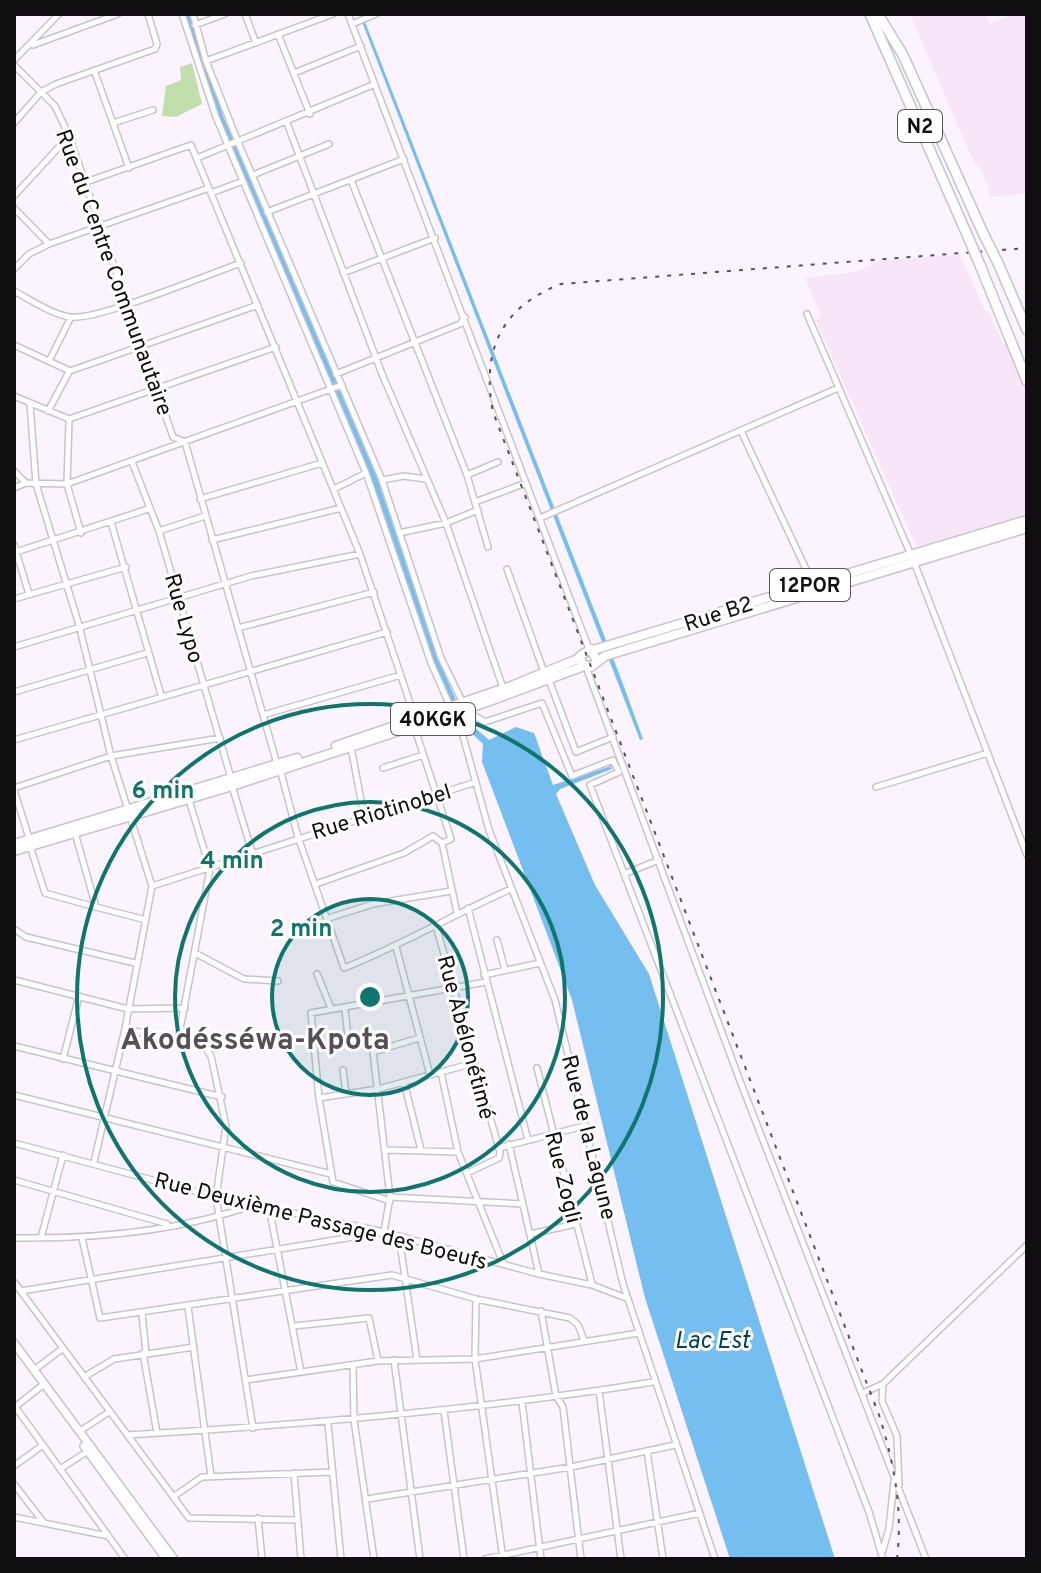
<svg xmlns="http://www.w3.org/2000/svg" width="1041" height="1573" font-family="Overpass,sans-serif">
<rect width="100%" height="100%" fill="#fbf3fe"/>
<path fill="#f7e6f8" d="M 910,14 L 986,14 L 990,24 L 1013,14 L 1027,14 L 1027,193 L 990,197 L 987,184 L 978,164 L 975,165 Z
M 960,255 L 985,311 L 988,310 L 1003,344 L 1007,343 L 1027,388 L 1027,516 L 917,548 L 816,321 L 821,315 L 805,278 L 855,272 L 872,265 L 872,261 Z"/>
<path fill="#c2deab" d="M 192,63 L 202,104 L 176,117 L 162,116 L 166,86 L 181,80 L 180,67 Z"/>
<path fill="#75bef0" d="M 185,14 L 191,14 L 223,116 L 376,475 L 439,661 L 464,718 L 489,740 L 516,727 L 534,733 L 553,785 L 611,766 L 612,769 L 560,789 L 556,794 L 595,885 L 649,974 L 835,1559 L 730,1559 L 645,1298 L 572,1000 L 482,762 L 483,744 L 460,722 L 434,663 L 370,475 L 219,121 Z
M 359,14 L 362,14 L 623,684 L 643,739 L 640,740 Z"/>
<g fill="none" stroke-linecap="round" stroke-linejoin="round">
<defs>
<path id="minor" d="M 182,14 L 216,117 L 366,473 L 431,663 L 450,706
M 193,14 L 206,61 L 238,142 L 382,480 L 441,658 L 463,703
M 245,14 L 256,43
M 348,14 L 589,649
M 352,24 L 376,14
M 195,25 L 225,14
M 278,34 L 310,114
M 33,45 L 118,14
M 14,60 L 59,14
M 206,61 L 333,14
M 14,65 L 55,106 L 69,136 L 173,437 L 185,442 L 277,764
M 94,70 L 129,168
M 294,73 L 361,46
M 14,123 L 41,92 L 56,84 L 155,49 L 157,44 L 148,14
M 113,123 L 153,110
M 287,123 L 382,374 L 446,523 L 503,688
M 197,158 L 375,84
M 253,175 L 329,144
M 351,180 L 467,475 L 488,547
M 86,182 L 191,145 L 360,554 L 415,718
M 211,193 L 243,181
M 14,196 L 69,136
M 14,208 L 49,244
M 267,212 L 404,159
M 14,269 L 29,254 L 49,244 L 209,188
M 343,273 L 435,238
M 14,291 C 31,300 51,314 70,317 C 97,321 209,274 241,263
M 807,314 L 914,562 L 1027,855
M 14,345 L 70,371 L 258,305
M 49,361 L 71,317
M 336,374 L 460,324 L 465,317
M 14,396 L 69,419 L 276,347
M 30,404 L 36,484 L 79,625 L 111,756 L 152,886 L 125,1029 L 94,1162
M 48,411 L 69,372
M 69,420 L 67,484 L 81,533
M 741,431 L 813,584
M 132,462 L 159,531 L 231,778
M 14,471 L 26,483
M 467,475 L 498,462
M 382,480 L 404,476 L 425,479
M 14,488 L 26,483 L 67,484 L 342,385
M 334,489 L 366,473
M 200,499 L 322,463
M 475,502 L 526,483
M 540,518 L 838,388
M 111,522 L 161,695
M 159,531 L 205,516
M 399,533 L 446,523 L 478,510
M 212,540 L 341,508
M 14,545 L 29,594
M 16,552 L 148,509
M 507,569 L 544,672
M 14,599 L 126,567
M 238,628 L 374,592
M 14,647 L 251,576 L 360,554
M 586,667 L 740,1081 L 926,1559
M 549,680 L 576,752 L 613,737
M 14,692 L 147,653
M 463,709 L 485,722 L 542,703 L 572,776 L 613,760 L 619,772 L 590,785 L 869,1512 L 883,1559
M 263,715 L 401,675
M 458,718 L 489,830 L 555,1000 L 623,1284 L 715,1559
M 14,740 L 387,632
M 351,747 L 364,816
M 383,768 L 423,755
M 280,769 L 298,837 L 344,968 C 402,945 454,914 511,889
M 232,786 L 252,852
M 876,787 L 988,753
M 14,788 L 111,756 L 220,738
M 14,790 L 29,838
M 75,833 L 96,907 L 146,920
M 442,843 L 457,913
M 30,846 L 45,893 L 95,907
M 624,874 L 659,860
M 316,884 L 404,853 L 433,836 L 442,843 L 451,839 L 414,726
M 152,886 L 473,783
M 468,908 L 528,1140
M 329,918 L 373,904 L 451,891
M 436,926 L 500,1152 L 499,1158 L 467,1173
M 14,929 L 26,937 L 135,963
M 497,940 L 505,970
M 396,947 L 430,1075
M 195,953 L 244,979 L 278,981
M 317,974 L 331,1008
M 484,975 L 540,963
M 14,980 L 128,1009 L 185,1008
M 345,1010 L 349,1045
M 125,1029 L 204,1046 L 211,1056 L 226,1126 L 216,1197 L 253,1428
M 178,1040 L 210,869 L 189,800
M 14,1046 L 222,1097
M 63,1059 L 79,996
M 537,1068 L 592,1284
M 343,1070 L 346,1094
M 441,1072 L 458,1152 L 503,1263
M 404,1082 L 421,1150
M 14,1095 L 331,1174
M 319,1098 L 378,1089 L 474,1063
M 14,1143 L 216,1197 L 384,1232 L 539,1274 L 592,1285 L 626,1298
M 509,1144 L 539,1274
M 499,1148 L 584,1126
M 387,1150 L 458,1152
M 14,1180 L 167,1224
M 390,1197 L 522,1204
M 390,1201 L 333,1182 L 319,1098 L 311,1013 L 486,982
M 269,1207 L 301,1372
M 530,1234 L 576,1224
M 399,1236 L 417,1360
M 14,1238 C 94,1239 178,1232 253,1205
M 41,1238 L 63,1155
M 82,1238 L 100,1318 L 392,1275 L 476,1299 L 570,1318 L 578,1325 L 584,1340
M 14,1282 L 189,1518 L 297,1520
M 21,1291 L 384,1232 L 390,1197 L 373,1052 L 419,1038
M 476,1299 L 475,1359 L 503,1559
M 188,1307 L 211,1476
M 541,1311 L 556,1396 L 563,1407 L 581,1559
M 142,1314 L 146,1353
M 294,1326 L 369,1318 L 378,1361
M 143,1353 L 157,1433
M 394,1360 L 420,1559
M 353,1365 L 354,1420 L 374,1559
M 34,1370 L 62,1349
M 84,1377 L 114,1359 L 194,1347
M 246,1380 L 378,1361 L 475,1359 L 639,1333
M 883,1384 L 882,1401 L 897,1436 L 899,1486
M 599,1391 L 621,1559
M 863,1393 L 883,1384 L 1027,1245
M 522,1402 L 541,1559
M 14,1405 L 125,1559
M 15,1407 L 44,1384
M 444,1411 L 464,1559
M 328,1424 L 341,1559
M 80,1431 L 109,1412
M 127,1435 C 304,1425 479,1410 653,1382
M 647,1451 L 663,1559
M 14,1466 L 43,1445
M 60,1469 L 88,1451
M 294,1473 L 301,1559
M 14,1484 L 44,1523
M 173,1497 L 202,1477 L 333,1472
M 367,1499 L 571,1467 L 675,1445
M 14,1517 L 108,1536
M 258,1518 L 262,1559
M 883,1550 L 889,1528 L 894,1481
M 485,1559 L 700,1513"/>
<path id="secondary" d="M 14,1343 L 174,1559
M 84,1446 L 166,1559"/>
<path id="primary" d="M 593,650 L 1027,520
M 597,661 L 591,649 L 580,656 L 582,664 L 591,667 L 605,656 L 1027,528
M 336,746 L 511,686 L 580,658
M 14,844 L 297,758
M 14,851 L 232,786 L 487,702 L 584,666"/>
<path id="trunk" d="M 870,14 L 969,239
M 878,14 L 903,55 L 983,233
M 998,263 L 1027,330
M 980,265 L 1027,381"/>
</defs>
<use href="#minor" stroke="#cac2cd" stroke-width="8"/>
<use href="#secondary" stroke="#cac2cd" stroke-width="10"/>
<use href="#primary" stroke="#cac2cd" stroke-width="11"/>
<use href="#trunk" stroke="#cac2cd" stroke-width="12"/>
<use href="#minor" stroke="#fff" stroke-width="5"/>
<use href="#secondary" stroke="#fff" stroke-width="7"/>
<use href="#primary" stroke="#fff" stroke-width="8"/>
<use href="#trunk" stroke="#fff" stroke-width="9"/>
<path stroke="#565258" stroke-width="2" stroke-dasharray="4 8" stroke-linecap="butt" d="M 897,1559 C 903,1509 894,1462 879,1415 L 493,412 C 481,351 501,307 561,284 L 1027,248"/>
<defs>
<path id="trunk-bridge" d="M 983,233 L 998,263
M 969,239 L 980,265"/>
</defs>
<use href="#trunk-bridge" stroke="#cac2cd" stroke-width="12" stroke-linecap="butt"/>
<use href="#trunk-bridge" stroke="#fff" stroke-width="9"/>
</g>
<circle cx="370" cy="997" r="98" fill="#0f766e" fill-opacity=".12"/>
<g fill="none" stroke="#0f766e" stroke-width="4">
<circle cx="370" cy="997" r="98"/>
<circle cx="370" cy="997" r="195"/>
<circle cx="370" cy="997" r="293"/>
</g>
<g text-anchor="middle" stroke-width="6" stroke-linejoin="round" paint-order="stroke">
<g fill="#fff" stroke="#585659" stroke-width="2">
<rect x="898" y="110" width="44" height="32" rx="6"/>
<rect x="770" y="569" width="80" height="32" rx="6"/>
<rect x="391" y="703" width="84" height="32" rx="6"/>
</g>
<g font-size="20" font-weight="bold" fill="#110e12">
<text x="920" y="133">N2</text>
<text x="810" y="592">12POR</text>
<text x="433" y="726">40KGK</text>
</g>
<g font-size="22" fill="#110e12" stroke="#fff">
<text transform="translate(115 272) rotate(70)" y="8">Rue du Centre Communautaire</text>
<text transform="translate(718 613) rotate(-18)" y="8">Rue B2</text>
<text transform="translate(185 618) rotate(74)" y="8">Rue Lypo</text>
<text transform="translate(381 811) rotate(-17)" y="8">Rue Riotinobel</text>
<text transform="translate(467 1037) rotate(75)" y="8">Rue Abélonétimé</text>
<text transform="translate(590 1137) rotate(76)" y="8">Rue de la Lagune</text>
<text transform="translate(564 1177) rotate(76)" y="8">Rue Zogli</text>
<text transform="translate(321 1220) rotate(14)" y="8">Rue Deuxième Passage des Boeufs</text>
</g>
<g font-size="24" font-style="italic" fill="#024060" stroke="#fff">
<text x="712" y="1348">Lac Est</text>
</g>
<g font-size="30" font-weight="bold" fill="#564f58" stroke="#fff">
<text x="255" y="1049">Akodésséwa-Kpota</text>
</g>
</g>
<circle cx="370" cy="997" r="12" fill="#0f766e" stroke="#fff" stroke-width="4"/>
<g font-size="24" text-anchor="middle" font-weight="bold" fill="#0f766e" stroke="#fff" stroke-width="6" stroke-linejoin="round" paint-order="stroke">
<text x="163" y="798">6 min</text>
<text x="232" y="868">4 min</text>
<text x="301" y="936">2 min</text>
</g>
<rect width="1041" height="1573" fill="none" stroke="#110e12" stroke-width="32"/>
</svg>
